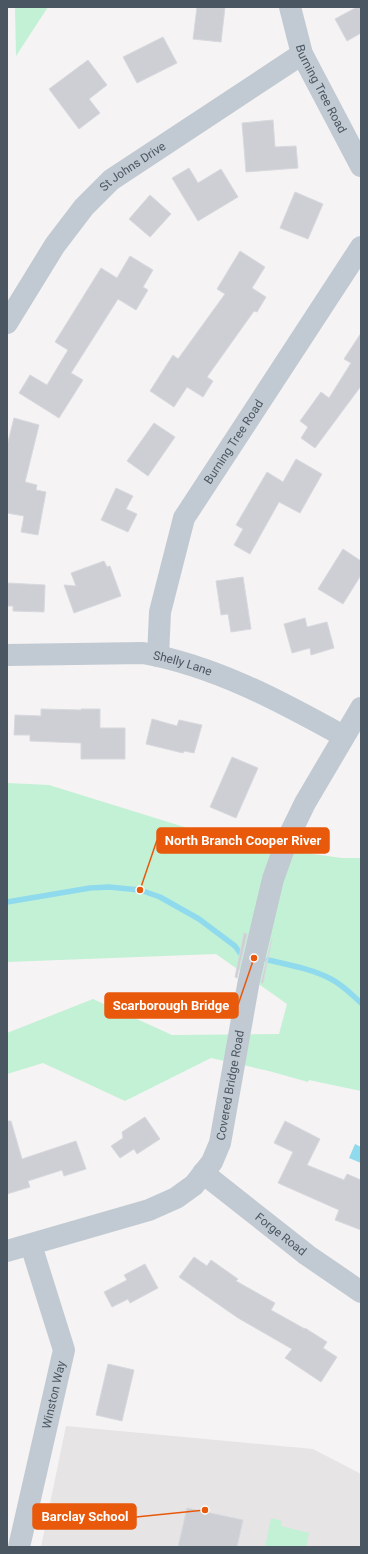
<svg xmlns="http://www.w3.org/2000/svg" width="368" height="1554" font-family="Roboto,sans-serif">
<rect width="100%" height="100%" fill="#f5f3f3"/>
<path fill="#e6e4e5" d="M 66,1426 L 313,1449 L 361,1474 L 361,1547 L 41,1547 Z"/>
<path fill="#c3f1d5" d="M 15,7 L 48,7 L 16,56 Z
M 7,783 L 49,785 L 239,844 L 342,858 L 361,858 L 361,1091 L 309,1080 L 308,1082 L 269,1071 L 211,1058 L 125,1101 L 43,1063 L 7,1074 L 7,1033 L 93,999 L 172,1035 L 279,1034 L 287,1004 L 216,954 L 7,962 Z
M 271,1518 L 282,1521 L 281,1526 L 309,1533 L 306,1547 L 265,1547 Z"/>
<path fill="#90daee" d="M 355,1144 L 361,1147 L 361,1163 L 349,1158 Z"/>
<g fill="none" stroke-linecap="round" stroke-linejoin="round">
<path stroke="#90daee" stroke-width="5.5" d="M 7,902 L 90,888 L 109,887 L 140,890 L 160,897 L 199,919 L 235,946 L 240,953
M 268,960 C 289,965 312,969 331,979 C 343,985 352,995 361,1003"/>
</g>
<path fill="#cdcfd5" stroke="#d7d9de" d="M 197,7 L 225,7 L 221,42 L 193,39 Z
M 357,7 L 361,7 L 361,33 L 347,41 L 335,19 Z
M 163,37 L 177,63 L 137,83 L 123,57 Z
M 88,60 L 107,85 L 89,99 L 100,113 L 79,129 L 49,89 Z
M 273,120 L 275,147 L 296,146 L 298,168 L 246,172 L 242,123 Z
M 189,168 L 198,183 L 221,169 L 238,197 L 198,221 L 172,178 Z
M 295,192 L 323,204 L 308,239 L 280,228 Z
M 150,195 L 171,214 L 150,237 L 129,219 Z
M 240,251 L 265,267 L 252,288 L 266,297 L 257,312 L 254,311 L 207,377 L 213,381 L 203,397 L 187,387 L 174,407 L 150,391 L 173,355 L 178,359 L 225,294 L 217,289 Z
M 130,256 L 153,270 L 143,287 L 148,290 L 136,310 L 118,299 L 71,373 L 83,380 L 59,418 L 19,393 L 30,375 L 47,385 L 68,350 L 55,342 L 101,268 L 117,278 Z
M 361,333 L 361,386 L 315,448 L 301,438 L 308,427 L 300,421 L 321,392 L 329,398 L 351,363 L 344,359 Z
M 14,418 L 39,425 L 25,482 L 37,485 L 36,490 L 46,492 L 38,535 L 21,532 L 24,516 L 7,513 L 7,446 Z
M 154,423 L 175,437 L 148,476 L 127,461 Z
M 296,459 L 322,474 L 300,513 L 279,502 L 250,554 L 234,545 L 243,529 L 236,525 L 267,472 L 283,482 Z
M 116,488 L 133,496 L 126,509 L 137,514 L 128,532 L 101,520 Z
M 343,549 L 361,561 L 361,575 L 343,604 L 318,589 Z
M 104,561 L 107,567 L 110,566 L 121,596 L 74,613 L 64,585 L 76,586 L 71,573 Z
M 243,577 L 251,629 L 231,632 L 228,614 L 221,615 L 216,581 Z
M 7,583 L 45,585 L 44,612 L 13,611 L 13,606 L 7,606 Z
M 305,618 L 307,627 L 327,622 L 334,648 L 311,655 L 310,648 L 292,653 L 284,624 Z
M 41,709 L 81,710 L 81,709 L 100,709 L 100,728 L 125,728 L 125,759 L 81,759 L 81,743 L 30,741 L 30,735 L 14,735 L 15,715 L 41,716 Z
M 152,719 L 177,726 L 179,720 L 202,725 L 194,753 L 184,751 L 183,753 L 146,744 Z
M 232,757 L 258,768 L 236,818 L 210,807 Z
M 244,933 L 247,934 L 237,978 L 235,977 Z
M 272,939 L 263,983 L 261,983 Z
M 145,1117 L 160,1139 L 137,1154 L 134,1149 L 120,1158 L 111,1146 L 123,1138 L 122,1132 Z
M 7,1121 L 11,1121 L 22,1159 L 76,1141 L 86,1169 L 64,1176 L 62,1170 L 28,1181 L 30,1187 L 7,1194 Z
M 285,1121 L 320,1139 L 307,1165 L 344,1180 L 347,1174 L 361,1180 L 361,1230 L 335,1220 L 339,1210 L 278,1183 L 293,1152 L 274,1143 Z
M 194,1257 L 207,1266 L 211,1260 L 238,1279 L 236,1281 L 275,1303 L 271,1310 L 305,1329 L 305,1328 L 327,1342 L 323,1348 L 337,1357 L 321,1382 L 285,1358 L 292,1349 L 238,1318 L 179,1277 Z
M 145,1264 L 158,1288 L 130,1303 L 128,1299 L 112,1307 L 104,1292 L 127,1280 L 124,1275 Z
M 108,1364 L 134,1370 L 122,1421 L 96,1415 Z
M 187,1508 L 243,1520 L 237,1547 L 178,1547 Z"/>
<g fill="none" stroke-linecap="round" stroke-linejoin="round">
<g stroke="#c1cad2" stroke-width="22">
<path id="s1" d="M 290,7 L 302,54 L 361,166"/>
<path id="s2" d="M 7,323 L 55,245 L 84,207 L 111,180 L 302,54"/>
<path id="s3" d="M 7,655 L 143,653 C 215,666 280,701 343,736"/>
<path id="s4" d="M 158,656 L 160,612 L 184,518 L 361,247"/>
<path id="s5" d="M 203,1173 L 307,1255 L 361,1292"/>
<path id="s6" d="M 7,1251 L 149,1210 L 176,1198 L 194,1185 L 212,1162 L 220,1143 L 249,980 L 273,879 L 287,840 L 305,803 L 361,708"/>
<path id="s7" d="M 19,1547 L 64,1350 L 31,1245"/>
</g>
</g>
<g text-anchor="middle" stroke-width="3.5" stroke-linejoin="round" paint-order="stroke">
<g font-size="12" fill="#4a5661" stroke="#fff">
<text dy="4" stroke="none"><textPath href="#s1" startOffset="88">Burning Tree Road</textPath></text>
<text dy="4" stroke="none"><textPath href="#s2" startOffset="203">St Johns Drive</textPath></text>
<text dy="4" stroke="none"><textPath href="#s4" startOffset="232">Burning Tree Road</textPath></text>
<text dy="4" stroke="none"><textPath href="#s3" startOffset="177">Shelly Lane</textPath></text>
<text dy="4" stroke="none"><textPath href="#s6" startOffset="308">Covered Bridge Road</textPath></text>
<text dy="4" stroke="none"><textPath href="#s5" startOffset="99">Forge Road</textPath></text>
<text dy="4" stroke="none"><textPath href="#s7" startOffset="156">Winston Way</textPath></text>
</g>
</g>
<path fill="none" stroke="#e8590c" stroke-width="1.5" d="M140 890L157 840M254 958L238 1005M205 1510L136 1517"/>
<g fill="#e8590c" stroke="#fff" stroke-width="1.5">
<circle cx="140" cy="890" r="4"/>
<circle cx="254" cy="958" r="4"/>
<circle cx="205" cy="1510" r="4"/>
</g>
<g fill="#e8590c" stroke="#e8590c" stroke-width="1.5">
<rect x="157" y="828" width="172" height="25" rx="4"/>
<rect x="105" y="993" width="133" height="25" rx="4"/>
<rect x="33" y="1504" width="103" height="25" rx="4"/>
</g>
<g font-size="13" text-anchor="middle" font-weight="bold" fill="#fff">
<text x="243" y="845">North Branch Cooper River</text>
<text x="171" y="1010">Scarborough Bridge</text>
<text x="85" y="1521">Barclay School</text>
</g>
<rect width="368" height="1554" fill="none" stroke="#4a5661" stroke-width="16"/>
</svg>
